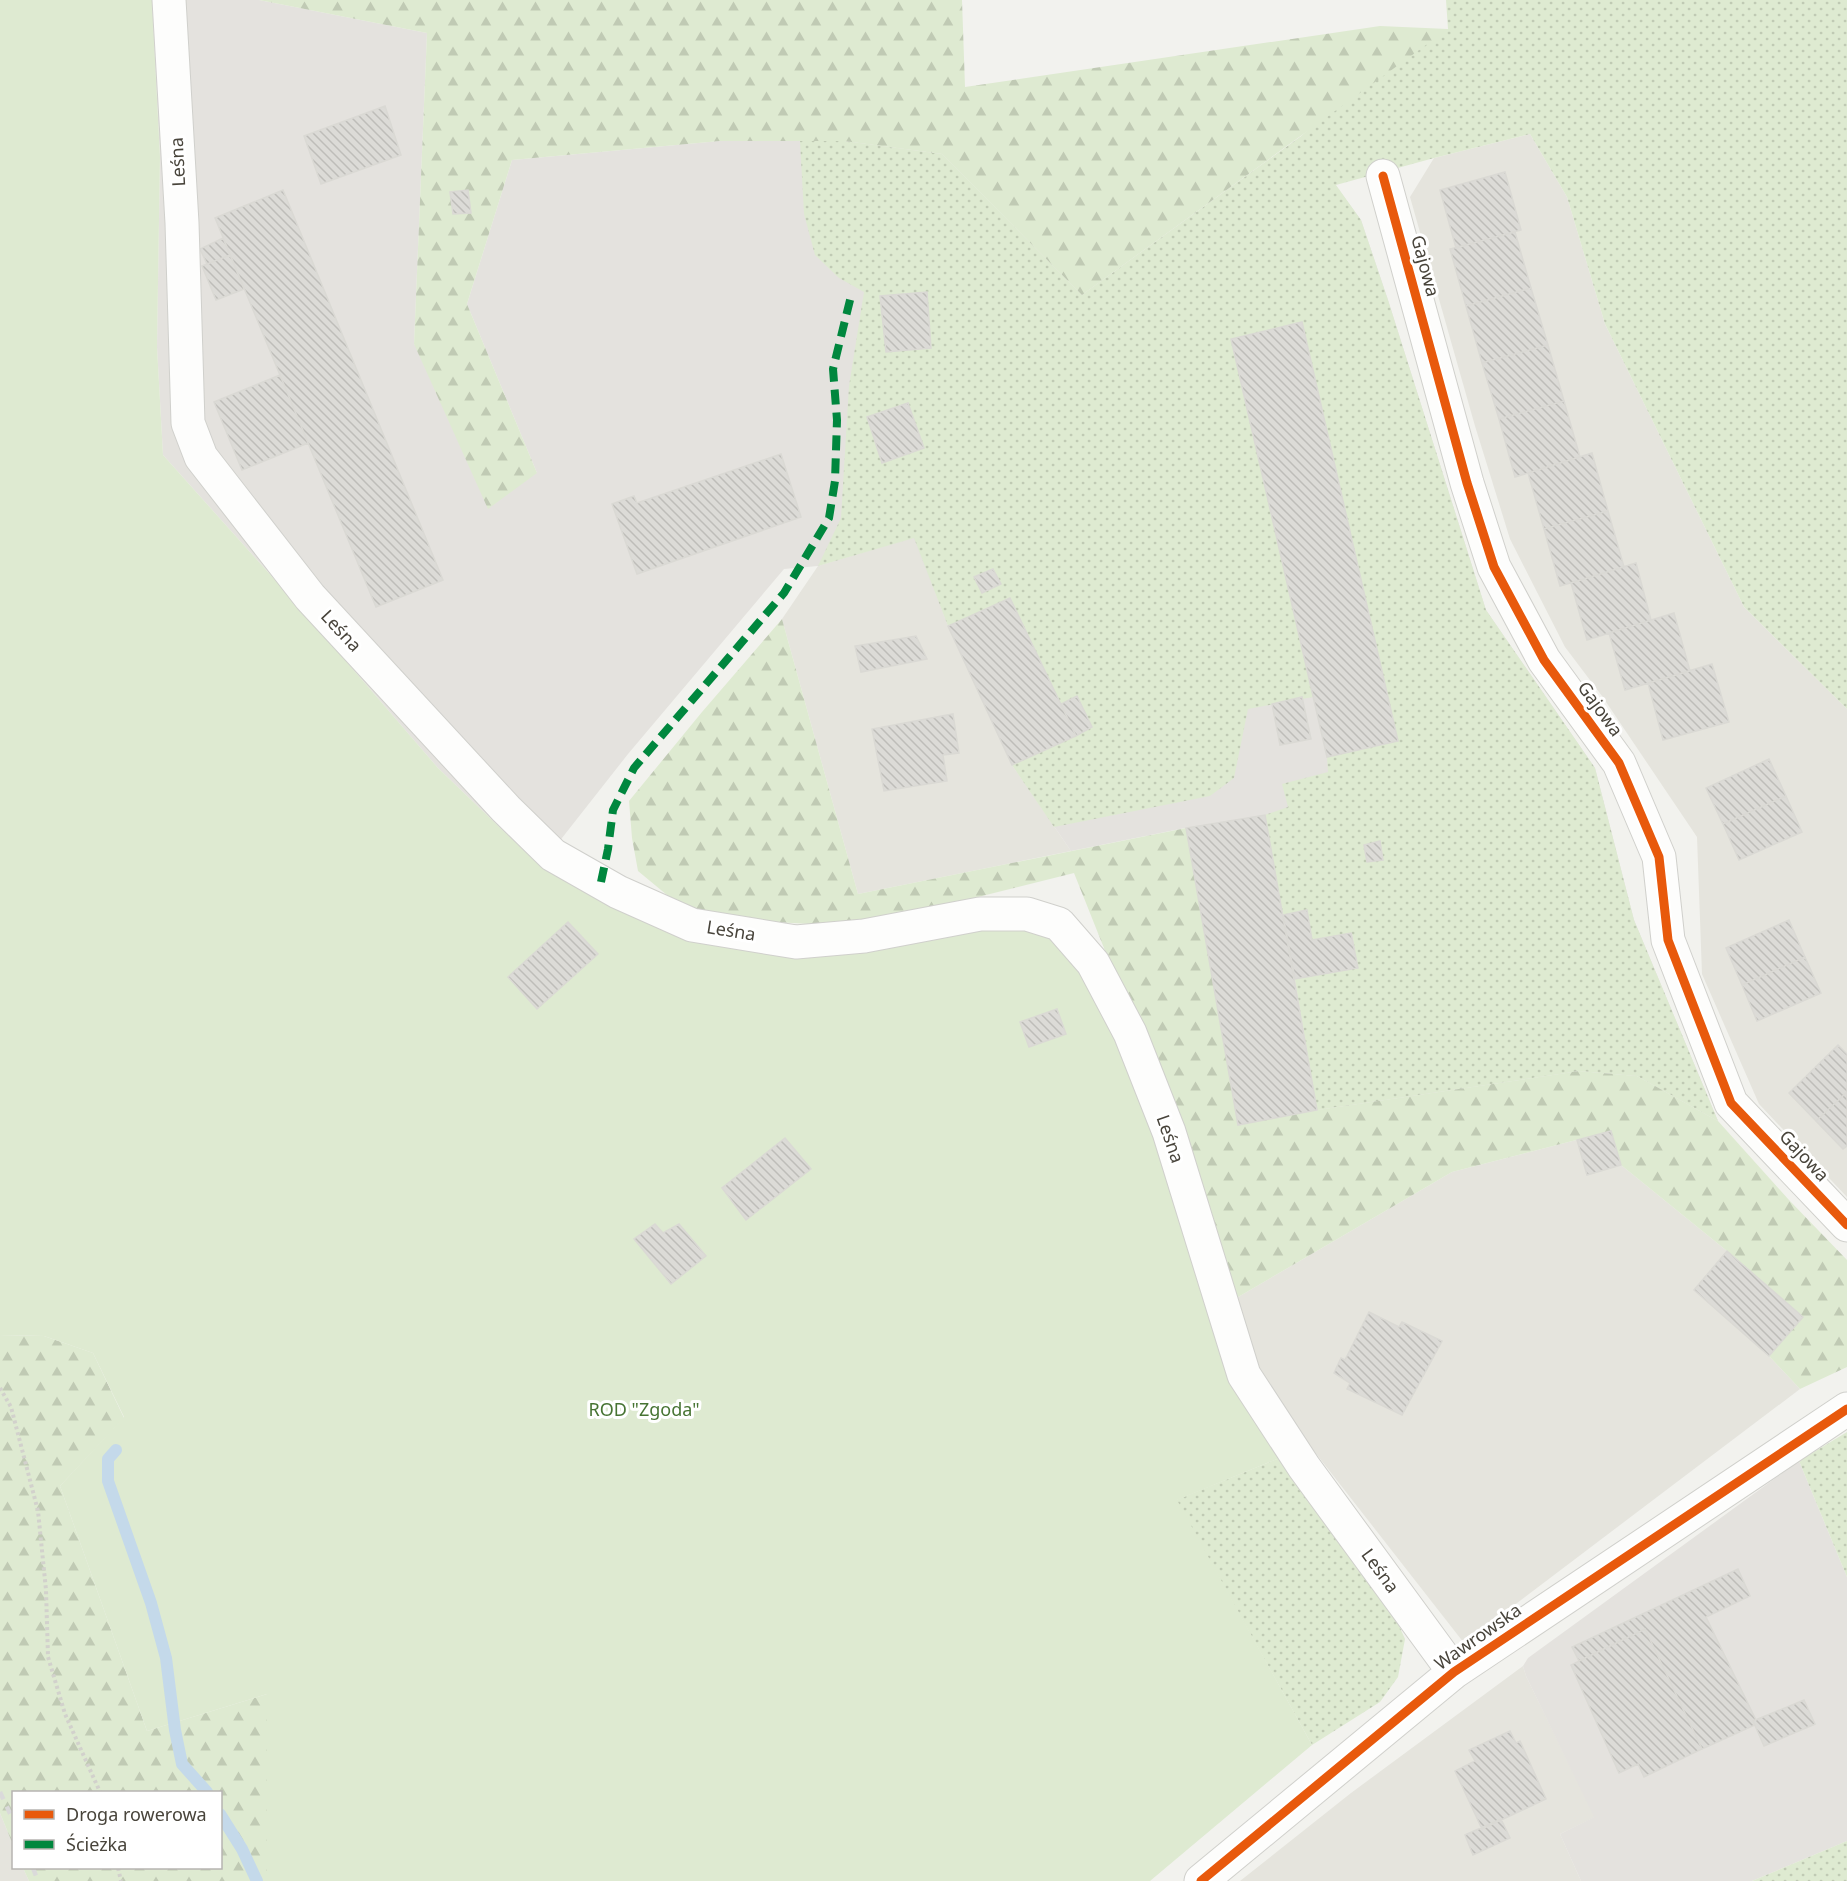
<svg xmlns="http://www.w3.org/2000/svg" width="1847" height="1881" font-family="'Noto Sans',sans-serif">
<defs>
<pattern id="grass-dots" width="8" height="8" patternUnits="userSpaceOnUse" patternTransform="scale(1.5)"><rect width="8" height="8" fill="#deead1"/><path d="M2 2h.1M6 6h.1" fill="none" stroke="#c0cab4" stroke-width="1.8" stroke-linecap="round"/></pattern>
<pattern id="forest-firs" width="22" height="20" patternUnits="userSpaceOnUse" patternTransform="scale(1.5)"><rect width="22" height="20" fill="#deead1"/><path d="M5 1l3.5 6h-7zM16 11l3.5 6h-7z" fill="#c0cab4"/></pattern>
<pattern id="building-back-hatch" width="6" height="6" patternUnits="userSpaceOnUse" patternTransform="scale(1.5)"><rect width="6" height="6" fill="#dcdbd7"/><path d="M-1 5l2 2M0 0l6 6M5-1l2 2" fill="none" stroke="#bebdb9"/></pattern>
</defs>
<rect width="100%" height="100%" fill="#f2f2ee"/>
<path fill="#e5e4dd" d="M 1530,134 L 1567,197 L 1605,324 L 1744,607 L 1847,709 L 1847,1197 L 1759,1104 L 1702,974 L 1697,837 L 1602,696 L 1565,647 L 1510,539 L 1475,426 L 1410,197 L 1434,158 Z
M 914,537 L 948,626 L 1012,765 L 1071,851 L 858,894 L 782,619 L 818,566 Z
M 1611,1131 L 1621,1165 L 1727,1251 L 1694,1290 L 1769,1356 L 1800,1389 L 1464,1643 L 1271,1396 L 1233,1300 L 1452,1172 Z
M 1523,1666 L 1526,1676 L 1595,1817 L 1560,1834 L 1581,1881 L 1240,1881 L 1351,1793 Z
M 0,1813 L 13,1845 L 14,1868 L 23,1868 L 29,1881 L 0,1881 Z"/>
<path fill="#e4e2de" d="M 152,0 L 259,0 L 427,33 L 414,344 L 537,473 L 467,304 L 512,160 L 720,141 L 844,141 L 942,154 L 1082,295 L 1300,137 L 1361,220 L 1388,300 L 1486,610 L 1595,768 L 1634,920 L 1718,1121 L 1637,1076 L 1579,1071 L 1317,1110 L 1238,1125 L 1185,828 L 1071,851 L 1012,765 L 948,626 L 913,537 L 818,566 L 784,569 L 628,754 L 540,866 L 438,768 L 301,609 L 163,455 L 157,347 L 160,157 Z
M 1799,1461 L 1847,1577 L 1847,1841 L 1752,1881 L 1581,1881 L 1560,1834 L 1594,1817 L 1526,1676 L 1523,1666 L 1528,1658 Z"/>
<path fill="url(#grass-dots)" d="M 1446,0 L 1847,0 L 1847,709 L 1744,607 L 1605,324 L 1567,197 L 1530,134 L 1434,158 L 1336,185 L 1361,220 L 1388,300 L 1486,610 L 1595,768 L 1634,920 L 1718,1121 L 1637,1076 L 1579,1071 L 1317,1110 L 1295,979 L 1358,968 L 1352,933 L 1312,940 L 1307,911 L 1283,915 L 1265,815 L 1288,807 L 1282,784 L 1328,772 L 1327,757 L 1398,741 L 1302,323 L 1231,339 L 1313,697 L 1248,709 L 1234,778 L 1210,796 L 1054,827 L 1012,765 L 948,626 L 914,538 L 818,566 L 841,518 L 849,386 L 864,292 L 839,278 L 815,255 L 804,214 L 800,141 L 844,141 L 942,154 L 1082,295 L 1300,137 L 1416,33 L 1448,29 Z
M 1847,1432 L 1847,1577 L 1799,1461 Z
M 1282,1457 L 1385,1594 L 1405,1639 L 1398,1677 L 1380,1702 L 1312,1745 L 1176,1500 Z
M 1847,1841 L 1847,1881 L 1752,1881 Z"/>
<path fill="url(#forest-firs)" d="M 259,0 L 962,0 L 965,87 L 1380,26 L 1448,29 L 1082,295 L 942,154 L 844,141 L 720,141 L 512,160 L 467,304 L 537,473 L 488,509 L 414,344 L 427,33 Z
M 782,619 L 858,894 L 1186,828 L 1239,1124 L 1317,1110 L 1579,1071 L 1637,1076 L 1718,1121 L 1789,1200 L 1847,1260 L 1847,1367 L 1800,1389 L 1769,1356 L 1803,1317 L 1727,1251 L 1621,1165 L 1611,1131 L 1452,1172 L 1233,1300 L 1181,1141 L 1074,873 L 926,910 L 844,926 L 742,920 L 679,905 L 638,871 L 632,838 L 629,801 L 702,712 Z
M 0,1335 L 44,1336 L 93,1353 L 124,1418 L 60,1486 L 147,1731 L 267,1694 L 267,1881 L 29,1881 L 23,1868 L 220,1868 L 220,1792 L 14,1792 L 13,1845 L 0,1813 Z"/>
<path fill="#deead1" d="M 0,0 L 152,0 L 160,157 L 157,347 L 163,455 L 301,609 L 438,768 L 540,866 L 637,915 L 705,942 L 940,931 L 1029,929 L 1050,938 L 1082,972 L 1107,1011 L 1282,1457 L 1177,1500 L 1312,1745 L 1150,1881 L 267,1881 L 267,1694 L 147,1731 L 60,1486 L 124,1417 L 93,1353 L 44,1336 L 0,1335 Z"/>
<g fill="none" stroke-linecap="round" stroke-linejoin="round">
<path stroke="#c4d9ea" stroke-width="12" d="M 116,1450 L 108,1459 L 108,1481 L 151,1603 L 166,1658 L 175,1730 L 182,1764 L 207,1792
M 220,1814 L 242,1849 L 257,1881"/>
</g>
<path fill="url(#building-back-hatch)" stroke="#dad9d4" stroke-width="1.5" d="M 385,106 L 401,155 L 321,184 L 304,136 Z
M 1505,172 L 1521,230 L 1456,248 L 1440,190 Z
M 283,190 L 443,580 L 376,607 L 215,218 Z
M 468,190 L 471,213 L 453,214 L 450,192 Z
M 1515,232 L 1531,288 L 1466,306 L 1450,249 Z
M 223,238 L 230,255 L 207,264 L 200,249 Z
M 230,255 L 244,289 L 216,300 L 202,266 Z
M 1531,288 L 1548,345 L 1482,363 L 1466,306 Z
M 927,292 L 931,348 L 886,352 L 880,296 Z
M 1302,322 L 1398,741 L 1327,757 L 1231,339 Z
M 1548,345 L 1564,401 L 1499,419 L 1482,363 Z
M 280,375 L 308,443 L 242,470 L 214,402 Z
M 1564,401 L 1580,457 L 1515,477 L 1499,419 Z
M 908,403 L 924,448 L 882,463 L 867,417 Z
M 1592,453 L 1608,511 L 1544,529 L 1528,473 Z
M 781,454 L 801,517 L 637,574 L 612,504 L 634,496 L 637,503 Z
M 1608,511 L 1624,567 L 1560,586 L 1544,529 Z
M 1636,563 L 1651,620 L 1587,640 L 1571,583 Z
M 993,569 L 1001,584 L 982,593 L 974,577 Z
M 1010,598 L 1076,736 L 1012,765 L 948,626 Z
M 1674,613 L 1690,671 L 1625,690 L 1609,633 Z
M 916,636 L 927,659 L 861,672 L 855,646 Z
M 1712,664 L 1729,722 L 1663,740 L 1648,683 Z
M 1077,696 L 1092,727 L 1076,736 L 1061,704 Z
M 1302,697 L 1311,739 L 1280,745 L 1272,704 Z
M 953,714 L 959,753 L 943,755 L 947,781 L 884,791 L 872,729 Z
M 1769,759 L 1786,796 L 1723,824 L 1706,788 Z
M 1786,796 L 1802,832 L 1739,860 L 1723,824 Z
M 1265,815 L 1317,1110 L 1238,1125 L 1186,828 Z
M 1380,841 L 1383,860 L 1367,862 L 1364,845 Z
M 1307,910 L 1312,940 L 1351,933 L 1358,968 L 1295,979 L 1283,915 Z
M 1789,920 L 1805,957 L 1742,985 L 1726,948 Z
M 568,922 L 598,954 L 537,1009 L 508,977 Z
M 1805,957 L 1821,993 L 1757,1021 L 1742,985 Z
M 1057,1009 L 1066,1034 L 1029,1047 L 1020,1022 Z
M 1838,1045 L 1847,1054 L 1847,1092 L 1816,1121 L 1789,1093 Z
M 1847,1092 L 1847,1146 L 1843,1149 L 1816,1121 Z
M 1611,1131 L 1621,1165 L 1587,1175 L 1577,1140 Z
M 785,1138 L 811,1169 L 746,1220 L 722,1188 Z
M 655,1224 L 663,1233 L 679,1224 L 706,1256 L 671,1284 L 634,1239 Z
M 1727,1251 L 1803,1317 L 1769,1356 L 1694,1290 Z
M 1369,1312 L 1399,1327 L 1402,1322 L 1442,1341 L 1402,1415 L 1347,1389 L 1350,1383 L 1334,1373 L 1341,1358 L 1345,1360 Z
M 1738,1569 L 1750,1596 L 1706,1617 L 1756,1720 L 1753,1721 L 1755,1725 L 1702,1749 L 1645,1629 L 1579,1661 L 1572,1647 Z
M 1645,1629 L 1702,1749 L 1644,1777 L 1638,1764 L 1619,1773 L 1571,1665 Z
M 1804,1700 L 1815,1724 L 1764,1746 L 1753,1721 Z
M 1510,1731 L 1516,1743 L 1520,1741 L 1546,1799 L 1482,1829 L 1455,1771 L 1475,1761 L 1469,1750 Z
M 1501,1819 L 1510,1838 L 1473,1855 L 1465,1835 Z"/>
<g fill="none" stroke-linecap="round" stroke-linejoin="round">
<defs>
<path id="minor" d="M 169,0 L 182,223 L 188,423 L 201,457 L 310,597 L 506,809 L 553,855 L 618,892 L 692,925 L 796,942 L 864,936 L 980,914 L 1027,914 L 1059,924 L 1093,963 L 1130,1033 L 1169,1132 L 1244,1375 L 1304,1467 L 1454,1672
M 1383,176 L 1467,483 L 1494,567 L 1544,660 L 1619,763 L 1659,857 L 1668,940 L 1731,1103 L 1847,1225
M 1201,1881 L 1454,1672 L 1847,1409"/>
</defs>
<use href="#minor" stroke="#d0d0cc" stroke-width="35"/>
<path stroke="#d2d1cc" stroke-width="4" stroke-dasharray="3 3" stroke-linecap="butt" d="M 0,1388 L 11,1407 L 38,1511 L 46,1590 L 48,1657 L 65,1714 L 100,1792
M 118,1868 L 121,1881"/>
<use href="#minor" stroke="#fdfdfc" stroke-width="33"/>
<path stroke="#dadada" stroke-width="4.5" stroke-dasharray="8 8" stroke-linecap="butt" d="M 0,1792 L 14,1822
M 33,1868 L 38,1881"/>
<path stroke="#00873e" stroke-width="8" stroke-dasharray="15 8" stroke-linecap="butt" d="M 601,882 L 608,849 L 613,810 L 634,768 L 784,593 L 829,518 L 835,481 L 837,420 L 833,369 L 852,292"/>
<defs>
<path id="cycleway" d="M 1383,176 L 1467,483 L 1494,567 L 1544,660 L 1619,763 L 1659,857 L 1668,940 L 1731,1103 L 1847,1225
M 1201,1881 L 1454,1672 L 1847,1409"/>
</defs>
<use href="#cycleway" stroke="#fff" stroke-width="13"/>
<use href="#cycleway" stroke="#e8590c" stroke-width="9"/>
</g>
<g text-anchor="middle" stroke-width="6" stroke-linejoin="round" paint-order="stroke">
<g font-size="18" fill="#48443b" stroke="#fff">
<text transform="translate(178 162) rotate(-93)" y="6">Leśna</text>
<text transform="translate(1425 266) rotate(75)" y="6">Gajowa</text>
<text transform="translate(341 631) rotate(47)" y="6">Leśna</text>
<text transform="translate(1600 709) rotate(54)" y="6">Gajowa</text>
<text transform="translate(731 931) rotate(9)" y="6">Leśna</text>
<text transform="translate(1170 1139) rotate(71)" y="6">Leśna</text>
<text transform="translate(1804 1156) rotate(47)" y="6">Gajowa</text>
<text transform="translate(1380 1571) rotate(54)" y="6">Leśna</text>
<text transform="translate(1478 1637) rotate(-35)" y="6">Wawrowska</text>
</g>
<g font-size="18" fill="#477433" stroke="#fff">
<text x="644" y="1416">ROD "Zgoda"</text>
</g>
</g>
<rect x="12" y="1791" width="210" height="78" fill="#ffffff" stroke="#b6b4b1" stroke-width="1.5"/>
<rect x="24" y="1810" width="30" height="9" fill="#e8590c" stroke="#b6b4b1" stroke-width="1.5"/>
<text x="66" y="1821" font-size="18" fill="#48443b">Droga rowerowa</text>
<rect x="24" y="1840" width="30" height="9" fill="#00873e" stroke="#b6b4b1" stroke-width="1.5"/>
<text x="66" y="1851" font-size="18" fill="#48443b">Ścieżka</text>
</svg>
